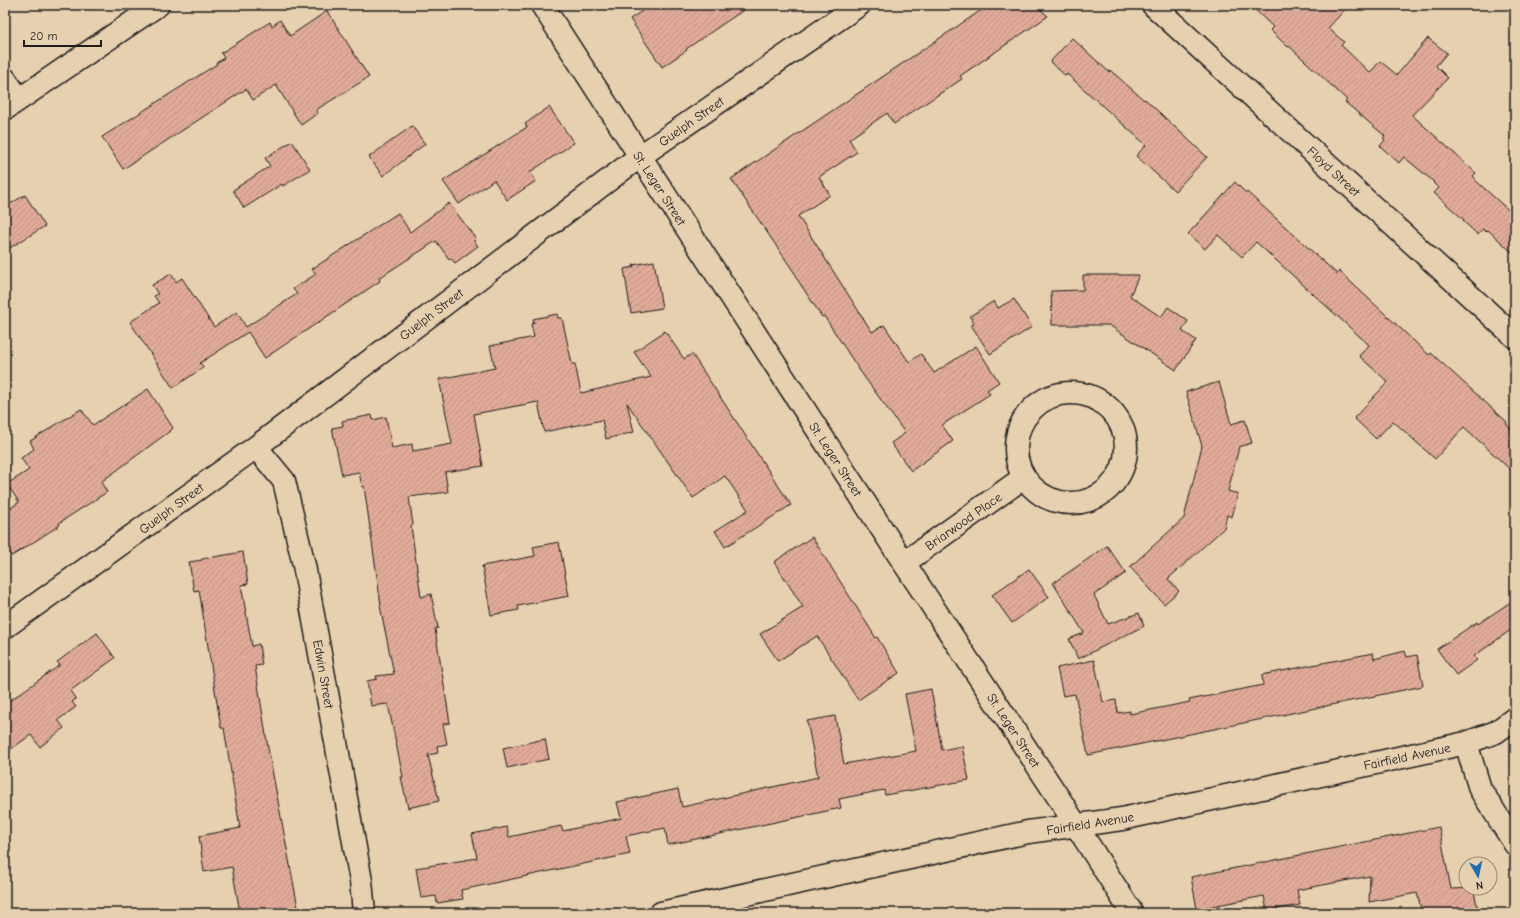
<svg xmlns="http://www.w3.org/2000/svg" width="1520" height="918" font-family="'Comic Neue',sans-serif">
<defs>
<pattern id="building-hatch" width="6" height="6" patternUnits="userSpaceOnUse"><rect width="6" height="6" fill="#e1aa99"/><path d="M-1 1l2-2M0 6l6-6M5 7l2-2" fill="none" stroke="#c09283"/></pattern>
</defs>
<rect width="100%" height="100%" fill="#e7d0b0"/>
<filter id="ink" filterUnits="userSpaceOnUse"><feTurbulence type="fractalNoise" baseFrequency=".025" numOctaves="2"/><feDisplacementMap in="SourceGraphic" scale="8" xChannelSelector="R" yChannelSelector="G"/><feConvolveMatrix kernelMatrix="1 2 1 2 8 2 1 2 1" color-interpolation-filters="sRGB"/></filter>
<g filter="url(#ink)">
<path fill="url(#building-hatch)" stroke="#1c1c1c" d="M 651,5 L 751,5 L 686,49 L 687,50 L 662,67 L 630,19 Z
M 989,5 L 1035,5 L 1048,16 L 960,76 L 962,79 L 894,124 L 887,113 L 849,139 L 857,152 L 819,177 L 830,195 L 798,216 L 872,332 L 884,325 L 909,362 L 921,354 L 934,373 L 976,346 L 999,382 L 987,390 L 990,394 L 942,425 L 953,441 L 911,471 L 891,443 L 905,433 L 860,371 L 824,316 L 822,317 L 795,276 L 796,275 L 731,179 Z
M 1250,5 L 1349,5 L 1328,28 L 1344,42 L 1341,45 L 1370,73 L 1380,61 L 1397,75 L 1428,38 L 1447,53 L 1436,66 L 1448,78 L 1412,115 L 1476,173 L 1473,176 L 1476,179 L 1475,180 L 1515,216 L 1515,255 L 1488,230 L 1486,232 L 1483,229 L 1478,235 L 1463,221 L 1464,220 L 1434,193 L 1439,188 L 1433,183 L 1434,182 L 1404,157 L 1399,163 L 1380,146 L 1385,140 L 1383,138 L 1385,136 L 1345,102 L 1347,100 L 1289,46 L 1288,47 L 1270,30 L 1273,27 Z
M 327,11 L 369,77 L 316,110 L 318,113 L 301,125 L 276,85 L 253,100 L 246,89 L 123,169 L 102,137 L 217,64 L 216,63 L 224,58 L 221,53 L 270,22 L 272,26 L 280,20 L 290,36 Z
M 1072,38 L 1109,72 L 1110,70 L 1144,100 L 1145,99 L 1207,157 L 1175,191 L 1136,156 L 1146,145 L 1067,74 L 1066,76 L 1050,62 Z
M 549,107 L 574,143 L 530,172 L 536,181 L 507,200 L 494,180 L 459,204 L 443,181 L 527,127 L 525,124 Z
M 412,126 L 425,144 L 383,176 L 369,157 Z
M 292,141 L 310,169 L 283,186 L 282,184 L 244,208 L 233,190 L 270,166 L 265,158 Z
M 1235,182 L 1246,193 L 1247,192 L 1337,274 L 1339,271 L 1429,355 L 1431,353 L 1507,422 L 1506,424 L 1515,432 L 1515,474 L 1464,427 L 1435,459 L 1393,421 L 1376,439 L 1354,418 L 1388,382 L 1359,356 L 1369,345 L 1256,242 L 1242,257 L 1218,235 L 1205,249 L 1188,234 Z
M 25,195 L 45,226 L 5,251 L 5,207 Z
M 449,203 L 476,239 L 474,241 L 478,246 L 455,263 L 451,258 L 449,259 L 436,241 L 379,278 L 380,281 L 265,358 L 248,332 L 200,363 L 204,367 L 173,388 L 130,322 L 159,303 L 154,296 L 158,294 L 152,285 L 171,274 L 176,282 L 182,278 L 214,327 L 237,312 L 246,327 L 297,294 L 293,289 L 316,274 L 312,269 L 398,213 L 410,232 Z
M 654,261 L 662,308 L 631,313 L 624,269 L 634,267 L 633,265 Z
M 1083,275 L 1139,275 L 1130,296 L 1161,317 L 1168,307 L 1188,321 L 1182,331 L 1196,340 L 1176,370 L 1109,325 L 1052,325 L 1051,291 L 1083,290 Z
M 1014,299 L 1032,327 L 990,354 L 971,325 L 974,324 L 970,316 L 994,301 L 998,308 Z
M 557,314 L 558,318 L 562,318 L 572,364 L 575,364 L 581,393 L 651,377 L 634,352 L 665,331 L 684,359 L 692,354 L 791,505 L 725,547 L 715,531 L 748,510 L 725,476 L 693,498 L 627,403 L 634,432 L 606,439 L 602,420 L 544,432 L 538,402 L 474,414 L 483,466 L 445,472 L 448,492 L 409,497 L 413,525 L 411,526 L 421,597 L 431,594 L 438,628 L 435,629 L 450,723 L 443,724 L 447,744 L 437,746 L 438,753 L 428,755 L 439,801 L 408,808 L 401,777 L 403,777 L 388,704 L 371,706 L 367,681 L 377,679 L 376,676 L 394,674 L 380,606 L 381,605 L 364,486 L 362,487 L 359,472 L 342,475 L 332,428 L 343,426 L 342,421 L 372,415 L 373,420 L 386,417 L 392,448 L 412,444 L 413,451 L 452,444 L 439,379 L 495,368 L 490,346 L 534,337 L 531,324 L 534,323 L 533,319 Z
M 1219,382 L 1231,424 L 1245,420 L 1252,443 L 1239,447 L 1228,491 L 1238,494 L 1232,517 L 1227,515 L 1224,528 L 1168,579 L 1179,591 L 1164,604 L 1130,567 L 1184,518 L 1202,446 L 1186,392 Z
M 148,389 L 173,428 L 170,431 L 101,482 L 107,492 L 59,523 L 60,525 L 12,556 L 5,545 L 5,512 L 19,502 L 7,484 L 29,470 L 21,458 L 34,449 L 30,441 L 81,409 L 93,425 Z
M 812,537 L 876,638 L 877,637 L 899,673 L 858,700 L 817,636 L 778,661 L 760,634 L 803,607 L 774,562 Z
M 559,542 L 569,596 L 518,606 L 519,610 L 491,615 L 482,566 L 535,556 L 533,547 Z
M 1107,546 L 1126,573 L 1094,595 L 1108,624 L 1139,613 L 1144,626 L 1078,659 L 1069,639 L 1084,633 L 1053,583 Z
M 243,552 L 248,584 L 241,585 L 252,646 L 259,644 L 262,665 L 255,666 L 268,748 L 299,913 L 240,913 L 232,867 L 204,872 L 199,836 L 240,828 L 224,728 L 221,728 L 199,590 L 194,591 L 189,562 L 202,560 L 202,559 Z
M 1029,569 L 1049,597 L 1012,623 L 992,595 Z
M 1515,599 L 1515,627 L 1474,656 L 1477,660 L 1456,675 L 1437,649 L 1477,622 L 1478,624 Z
M 97,633 L 115,658 L 70,691 L 76,699 L 72,702 L 76,707 L 58,720 L 64,728 L 40,747 L 31,735 L 5,753 L 5,704 L 60,665 L 57,662 Z
M 1405,651 L 1407,657 L 1417,655 L 1423,686 L 1088,755 L 1075,694 L 1063,696 L 1057,668 L 1094,660 L 1103,702 L 1116,700 L 1118,713 L 1130,711 L 1130,714 L 1190,702 L 1189,700 L 1263,685 L 1262,675 L 1373,653 L 1374,659 Z
M 931,689 L 942,750 L 962,746 L 969,780 L 885,795 L 884,790 L 839,799 L 841,808 L 668,845 L 665,828 L 626,836 L 630,854 L 461,890 L 463,899 L 437,903 L 436,896 L 421,898 L 416,868 L 477,858 L 472,834 L 507,827 L 509,837 L 561,826 L 563,831 L 621,818 L 617,802 L 678,789 L 682,807 L 818,777 L 807,721 L 835,716 L 844,764 L 916,751 L 905,694 Z
M 545,739 L 549,759 L 507,768 L 503,748 Z
M 1439,827 L 1451,889 L 1473,888 L 1479,913 L 1422,913 L 1417,893 L 1369,902 L 1370,876 L 1297,890 L 1300,905 L 1267,911 L 1264,896 L 1197,909 L 1191,877 Z"/>
<g fill="none" stroke-linecap="round" stroke-linejoin="round">
<defs>
<path id="minor" d="M 542,5 L 904,563 L 1060,800 L 1132,913
M 1153,5 L 1515,337
M 5,79 L 19,99
M 5,109 L 158,5
M1016 448a55 55 0 1 1 110 0a55 55 0 1 1-110 0Z
M 256,447 L 284,481 L 304,565 L 361,881 L 364,913
M 904,563 L 1023,478
M 5,627 L 256,447 L 639,157 L 859,5
M 1466,743 L 1480,789 L 1515,844
M 661,913 L 1028,832 L 1122,819 L 1466,743 L 1496,732 L 1515,718"/>
</defs>
<use href="#minor" stroke="#1c1c1c" stroke-width="25"/>
<use href="#minor" stroke="#e7d0b0" stroke-width="22"/>
</g>
</g>
<g text-anchor="middle" stroke-width="4" stroke-linejoin="round" paint-order="stroke">
<g font-size="13" fill="#1c1c1c" stroke="#e7d0b0">
<text transform="translate(691 121) rotate(-35)" y="5">Guelph Street</text>
<text transform="translate(1334 171) rotate(43)" y="5">Floyd Street</text>
<text transform="translate(660 188) rotate(57)" y="5">St. Leger Street</text>
<text transform="translate(431 314) rotate(-37)" y="5">Guelph Street</text>
<text transform="translate(836 459) rotate(57)" y="5">St. Leger Street</text>
<text transform="translate(171 508) rotate(-36)" y="5">Guelph Street</text>
<text transform="translate(963 521) rotate(-35)" y="5">Briarwood Place</text>
<text transform="translate(324 674) rotate(80)" y="5">Edwin Street</text>
<text transform="translate(1014 730) rotate(57)" y="5">St. Leger Street</text>
<text transform="translate(1407 756) rotate(-12)" y="5">Fairfield Avenue</text>
<text transform="translate(1090 823) rotate(-9)" y="5">Fairfield Avenue</text>
</g>
</g>
<rect width="1520" height="918" fill="none" stroke="#e7d0b0" stroke-width="20"/>
<rect x="10" y="10" width="1500" height="898" fill="none" stroke="#1c1c1c" stroke-width="1.5" filter="url(#ink)"/>
<g transform="translate(1478 876) rotate(171)"><circle r="19" fill="#e7d0b0" stroke="#968875"/>
<path d="M0-3L7 15L0 10L-7 15Z" fill="#1f6fb2"/>
<text y="-6" font-size="11" font-weight="bold" text-anchor="middle" fill="#1c1c1c">N</text>
</g>
<path d="M24 40v6h77v-6" fill="none" stroke="#1c1c1c" stroke-width="2"/>
<text x="30" y="40" font-size="12" fill="#1c1c1c" stroke="#e7d0b0" stroke-width="3" paint-order="stroke">20 m</text>
</svg>
